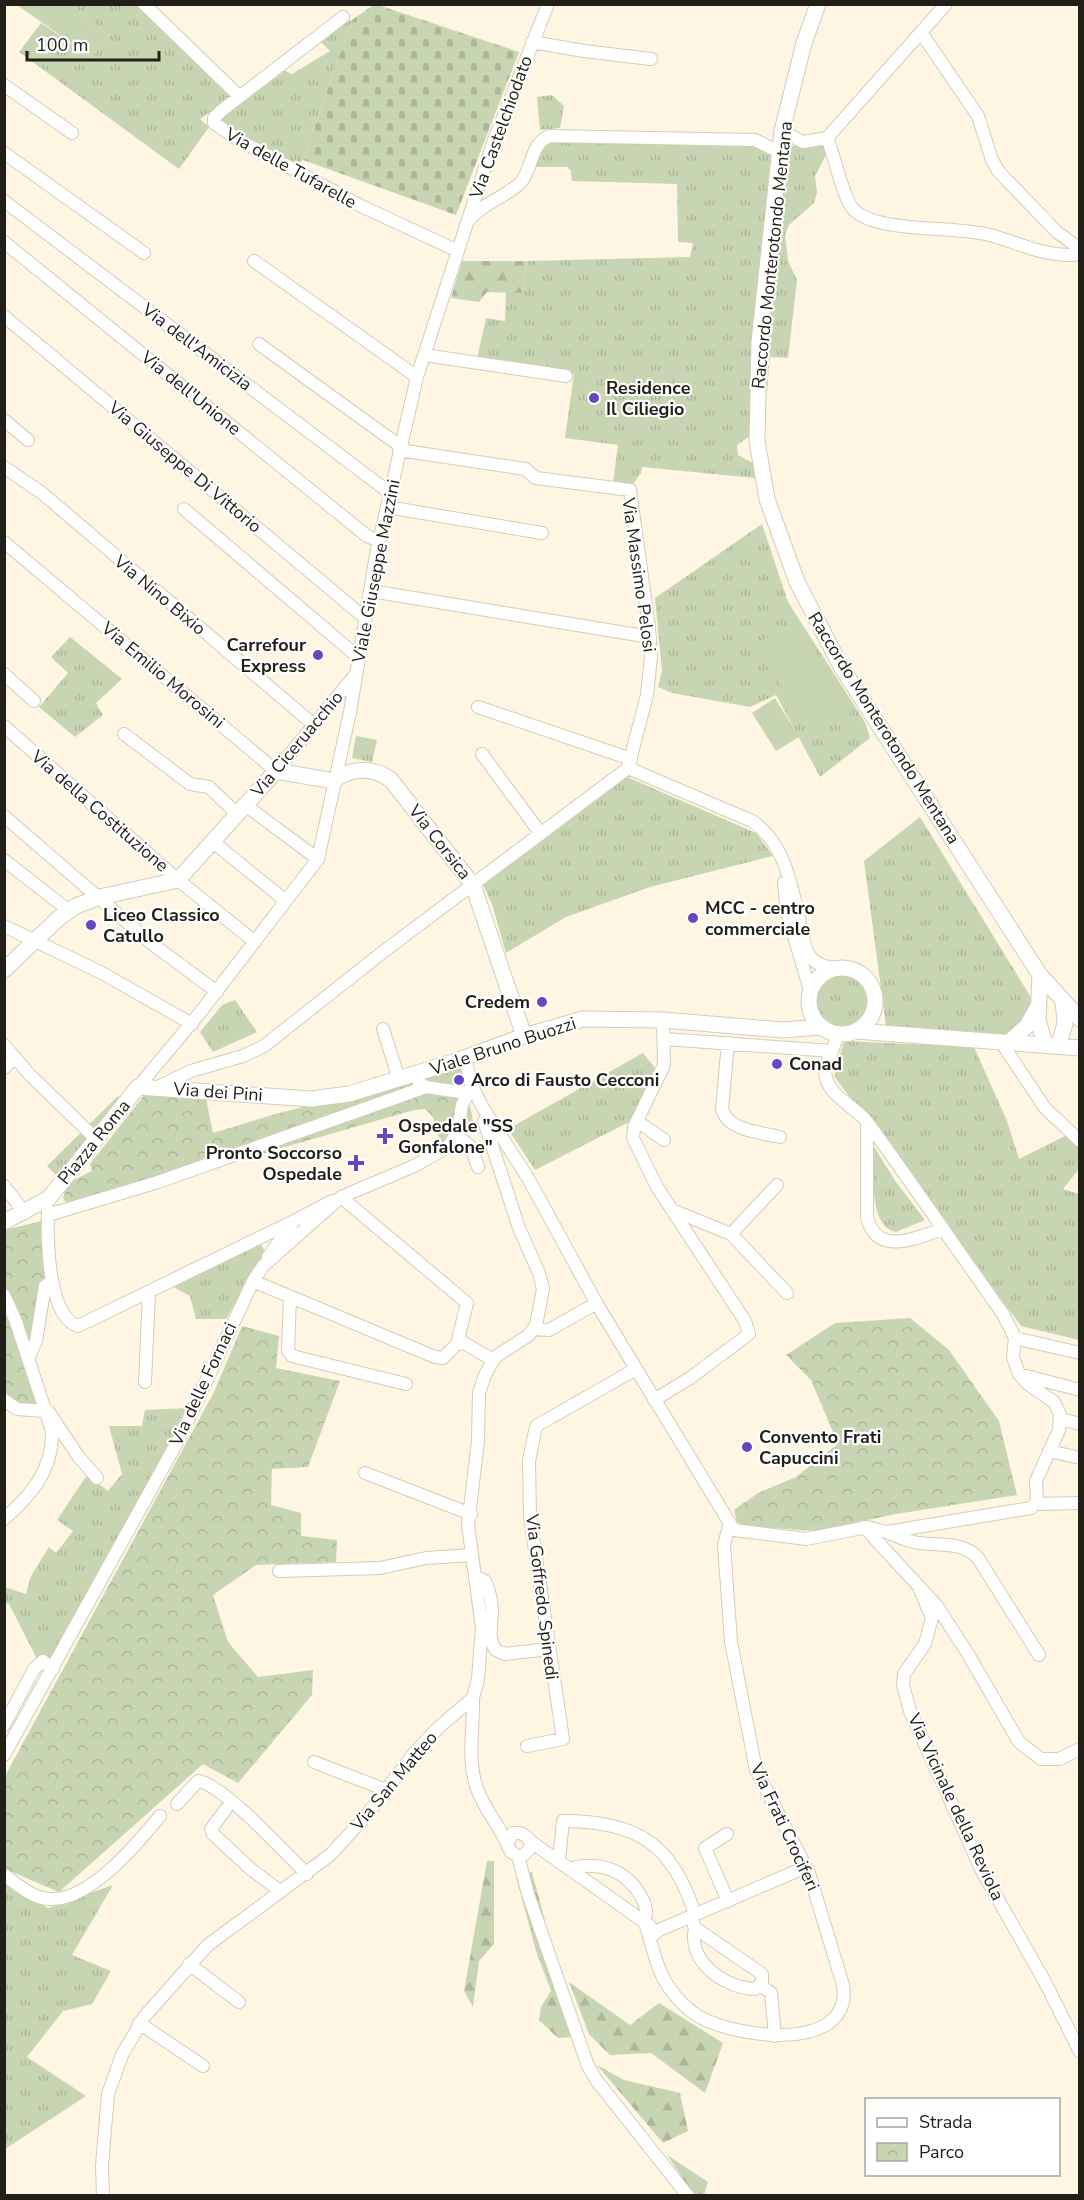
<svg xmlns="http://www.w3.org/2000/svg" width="1084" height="2200" font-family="'Nunito Sans',sans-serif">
<defs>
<pattern id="grass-tufts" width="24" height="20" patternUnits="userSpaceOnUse" patternTransform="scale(1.5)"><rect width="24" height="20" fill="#c8d5b2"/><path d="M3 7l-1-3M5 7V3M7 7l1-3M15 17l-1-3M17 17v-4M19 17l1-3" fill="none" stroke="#acb698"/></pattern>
<pattern id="forest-firs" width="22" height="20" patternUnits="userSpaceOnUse" patternTransform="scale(1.5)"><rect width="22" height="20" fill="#c8d5b2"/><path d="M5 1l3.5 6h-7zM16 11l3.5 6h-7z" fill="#acb698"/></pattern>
<pattern id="cemetery-stones" width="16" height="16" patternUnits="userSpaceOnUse" patternTransform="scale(1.5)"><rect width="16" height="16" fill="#c8d5b2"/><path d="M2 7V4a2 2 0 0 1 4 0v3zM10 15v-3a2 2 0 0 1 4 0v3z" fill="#acb698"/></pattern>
<pattern id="park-crowns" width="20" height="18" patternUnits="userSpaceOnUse" patternTransform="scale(1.5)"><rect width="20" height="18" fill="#c8d5b2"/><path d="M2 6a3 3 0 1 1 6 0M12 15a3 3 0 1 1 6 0" fill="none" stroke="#acb698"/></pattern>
</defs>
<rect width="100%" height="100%" fill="#fef6e2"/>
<path fill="url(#grass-tufts)" d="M 73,5 L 138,5 L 233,96 L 200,119 L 209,127 L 179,169 L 19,52 L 41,23 L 91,57 L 109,36 Z
M 352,20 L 303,160 L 296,165 L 222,125 L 220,117 L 279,68 L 292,74 L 330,51 L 318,39 L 341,23 Z
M 552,95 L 564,106 L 560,128 L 540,130 L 537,97 Z
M 556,139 L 756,142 L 771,153 L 751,355 L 750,436 L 737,445 L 738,455 L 753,463 L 755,478 L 642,467 L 641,473 L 633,484 L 613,482 L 618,445 L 565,438 L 574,374 L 477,359 L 486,318 L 505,321 L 506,291 L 522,293 L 527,261 L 690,257 L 693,243 L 678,242 L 677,184 L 572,181 L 571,171 L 567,167 L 532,167 L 547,144 Z
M 824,144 L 828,151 L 815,176 L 817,192 L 814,203 L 789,225 L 785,234 L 788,261 L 797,280 L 788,358 L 770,357 L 767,390 L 762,385 L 784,160 L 792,146 Z
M 762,524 L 788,602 L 865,722 L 870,738 L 820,777 L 776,695 L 750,707 L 672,693 L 658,687 L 662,671 L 655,598 Z
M 70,637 L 122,679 L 96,703 L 103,715 L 75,737 L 39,707 L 68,673 L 51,657 Z
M 356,736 L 377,740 L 372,762 L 352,758 Z
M 627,777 L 756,833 L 773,856 L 650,887 L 566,917 L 506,953 L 492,904 L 483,885 Z
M 920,817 L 1035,1004 L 1009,1037 L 886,1026 L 864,861 Z
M816 1000a26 26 0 1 1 52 0a26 26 0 1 1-52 0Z
M 235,1000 L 257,1032 L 213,1052 L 200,1032 L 222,1005 Z
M 844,1041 L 974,1047 L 1007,1121 L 1019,1159 L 1067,1135 L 1079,1148 L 1079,1169 L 1063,1189 L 1079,1194 L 1079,1340 L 1021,1326 L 834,1076 Z
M 643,1053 L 655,1068 L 631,1121 L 535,1170 L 508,1129 Z
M 118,1096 L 122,1103 L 57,1176 L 47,1166 Z
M 874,1147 L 896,1182 L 925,1220 L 896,1232 C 867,1226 875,1171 874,1147 Z
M 258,1240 L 265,1251 L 226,1319 L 196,1319 L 190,1296 L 170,1285 Z
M 187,1408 L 58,1656 L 37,1659 L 9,1604 L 5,1603 L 4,1587 L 26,1594 L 31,1576 L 49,1547 L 56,1553 L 73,1531 L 57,1520 L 85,1478 L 89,1476 L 108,1491 L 122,1474 L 109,1426 L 142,1426 L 145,1410 Z
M 4,1882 L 48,1908 L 113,1885 L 72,1955 L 111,1971 L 92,2004 L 63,2011 L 27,2057 L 86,2096 L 5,2149 Z"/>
<path fill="url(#forest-firs)" d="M 462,261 L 527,261 L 522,293 L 487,292 L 479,302 L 451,298 Z
M 487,1861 L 494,1861 L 494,1944 L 479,1961 L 473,2007 L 464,1991 Z
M 532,1872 L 545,1921 L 534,1928 L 571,2037 L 558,2038 L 539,2020 L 541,2007 L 551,1991 L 536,1951 L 516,1877 Z
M 569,1982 L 630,2025 L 659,2003 L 723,2043 L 705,2093 L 651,2053 L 610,2055 L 589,2034 Z
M 597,2065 L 624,2080 L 680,2093 L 688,2131 L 663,2143 Z
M 667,2155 L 708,2182 L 704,2195 L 694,2195 Z"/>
<path fill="url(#cemetery-stones)" d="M 375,4 L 519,52 L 456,215 L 303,160 L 352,20 Z"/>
<path fill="url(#park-crowns)" d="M 462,1066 L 473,1121 L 441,1146 L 433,1117 L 425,1109 L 414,1110 L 70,1209 L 63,1198 L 68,1183 L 92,1171 L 90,1164 L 145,1094 L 206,1099 L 213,1133 L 272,1115 Z
M 42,1221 L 46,1280 L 28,1359 L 38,1406 L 36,1407 L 5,1398 L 4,1230 Z
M 910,1318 L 949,1350 L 999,1421 L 1017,1495 L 896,1514 L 815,1531 L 746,1526 L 737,1522 L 734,1510 L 758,1493 L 796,1477 L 838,1444 L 811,1380 L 786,1355 L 835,1323 Z
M 242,1326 L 279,1336 L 276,1368 L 340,1381 L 308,1467 L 272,1469 L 271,1505 L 301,1513 L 301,1536 L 337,1540 L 336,1562 L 256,1565 L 213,1595 L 228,1642 L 258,1677 L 313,1670 L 312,1695 L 238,1783 L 203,1764 L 59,1892 L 5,1869 L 5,1776 L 214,1392 Z"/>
<path fill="#c8d5b2" d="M 17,5 L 73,5 L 109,36 L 91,57 Z
M 796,620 L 809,641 L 767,667 L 754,646 Z
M 813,647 L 851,713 L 811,736 L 773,670 Z
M 775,698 L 799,737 L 776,751 L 752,713 Z"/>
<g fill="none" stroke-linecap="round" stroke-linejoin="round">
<defs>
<path id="minor" d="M 144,4 L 239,96
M 343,17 L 221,111 L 214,118 L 214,123 L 237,139 L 361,206 L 458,251
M 922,34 L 978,116 L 992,160 L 999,172 L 1057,232 L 1080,249
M 532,42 L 584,51 L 651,59
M 4,85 L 72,133
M 782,131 L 803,142 L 827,138 L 946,4
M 827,138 C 835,156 843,201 855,211 C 880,233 957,226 990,235 C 1019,243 1049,259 1080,254
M 4,153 L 144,253
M 4,201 L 390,493
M 468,221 C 485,201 507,197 521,182 C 533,168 530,143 550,136 L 755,140 L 773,149
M 4,242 L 367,536 L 379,541
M 254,261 L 417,377
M 4,316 L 365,618
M 259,344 L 400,446
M 424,355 L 566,376
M 4,420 L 28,440
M 4,467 L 42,493 L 314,725
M 387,507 L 542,533
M 184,509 L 358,657
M 4,542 L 276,771 L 355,675
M 371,591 L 650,637
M 4,674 L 34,701
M 478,707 L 631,759
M 4,726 L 178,880 L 255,942
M 124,734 L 190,784 L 209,787 L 237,814
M 482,754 L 541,834
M 628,768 L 752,821 C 785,843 791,885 800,922 C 802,932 803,944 808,953 C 813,963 824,967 835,968
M 245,805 L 318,859
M 4,816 L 151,943 L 217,992
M 213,842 L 286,901
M 4,860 L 68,910
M 784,883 L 787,913 L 810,990
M 4,926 L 102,973 L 192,1024
M 383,1029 L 399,1079
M 665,1039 L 832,1051
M 1001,1042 L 1045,1108 L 1080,1141
M 728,1043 L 722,1109 C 728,1131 760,1132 780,1137
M 4,1045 L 30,1075 L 96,1139
M 465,1058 L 472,1086 L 483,1108 L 528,1178 L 598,1306 L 734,1530 L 806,1539 L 867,1527 L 887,1532 L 1031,1508 L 1037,1501 L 1036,1481 L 1059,1430 L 1060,1414 L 1054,1402 L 1028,1384 L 1019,1374 L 1013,1357 L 1015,1338 L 1003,1314 C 958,1251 914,1186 868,1123 C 857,1108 834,1099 827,1081 C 820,1064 836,1051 837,1034
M 4,1068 L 15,1057
M 419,1083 L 426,1087 L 467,1093
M 138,1087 L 199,1014 L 318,859 L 350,712 L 376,555 L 417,377 L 493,143 L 548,4
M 156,1088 L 191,1071 L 243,1056 L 264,1046 L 383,952 L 628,768 L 647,695 L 651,657 L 649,627 L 630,490 L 536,478 L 525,469 L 399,450
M 637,1121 L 664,1140
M 867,1122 L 867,1217 C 876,1257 917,1238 942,1229
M 456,1135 L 471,1147 L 478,1167
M 4,1186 L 25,1213
M 341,1197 L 467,1303 L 457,1344
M 48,1209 C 47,1237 47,1316 78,1326 L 294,1221
M 672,1210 L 731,1234 L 777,1185
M 48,1215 L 158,1182 L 426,1087
M 731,1234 L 787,1293
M 268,1257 L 294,1221 L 332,1201
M 253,1281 L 435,1357 L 443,1358 L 457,1344 L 464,1343 L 493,1360
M 4,1295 L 15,1319 L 52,1431 C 53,1470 32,1494 4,1519
M 290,1298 L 288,1351 L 292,1356 L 406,1384
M 533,1329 L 549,1330 L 597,1303
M 1015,1338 L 1080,1353
M 28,1359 L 36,1341 L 45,1286 L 52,1282
M 1019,1374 L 1080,1390
M 145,1382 L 149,1292
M 4,1400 L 17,1409 L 45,1411
M 654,1400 L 690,1378 L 749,1334 L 745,1321 L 657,1187 L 633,1138 L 634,1127 L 664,1065 L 663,1020
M 48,1411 L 78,1456 L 97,1478
M 1061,1419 L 1080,1424
M 1049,1451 L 1080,1458
M 365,1473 L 471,1514
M 1036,1504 L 1080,1503
M 864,1527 L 937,1606 L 968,1654 L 1019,1742 L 1041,1759 L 1059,1759 L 1080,1749
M 887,1532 C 896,1536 905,1540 914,1542 C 936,1547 962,1540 978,1558 L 1039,1655
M 279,1571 L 380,1568 L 426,1558 L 472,1555
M 477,1577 L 485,1581 C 489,1590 492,1601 492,1611 C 492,1624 487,1639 496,1650 L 505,1654 L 549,1649
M 920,1590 L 932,1618 L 925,1644 L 904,1674 L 903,1685 L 910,1711 L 982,1871 L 1045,1982 L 1080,2052
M 473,1698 C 474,1728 466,1762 478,1791 C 485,1810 499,1825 507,1844
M 4,1725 L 34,1669 L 43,1661 L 53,1669
M 527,1746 L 563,1739 L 530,1517 L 529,1461 L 536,1426 L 636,1369
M 4,1755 L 180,1437 L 253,1281 L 263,1266 L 341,1197 L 414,1166 L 448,1147 L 458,1131 L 462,1105 L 472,1086
M 314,1762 L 386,1790
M 177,1804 L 198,1781 C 224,1785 285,1853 307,1874
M 226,1809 L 211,1829 L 213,1834 L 252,1870 L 280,1891
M 727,1834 L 705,1848 L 728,1901
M 530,1841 L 650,1926
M 525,1854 L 531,1847 C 530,1837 523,1832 513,1833 L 507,1844 L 511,1852 L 518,1856 L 528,1894 L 588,2066 L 597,2081 L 688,2196
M 559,1860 L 563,1821 C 636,1821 673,1843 695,1915
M 571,1868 C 600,1861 627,1870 642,1898 C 646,1906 648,1913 644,1920
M 4,1875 C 17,1884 32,1898 49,1899 C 89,1902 137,1844 160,1816
M 691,1917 L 695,1928 L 762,1974 L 762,1983 L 755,1989 C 725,1988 687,1962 695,1928
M 644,1920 C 657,1958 656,1983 692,2012 C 726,2038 854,2056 843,1985 L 809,1873 L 756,1770 L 731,1642 L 724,1545 L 729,1526
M 651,1937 L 659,1930 L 806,1867
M 189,1964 L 239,2002
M 760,1985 L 771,1993 L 775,2036
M 139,2023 L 203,2066
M 103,2196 L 102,2166 L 108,2094 L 122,2055 L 144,2017 L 208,1945 L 330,1855 L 366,1816 L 416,1751 L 439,1727 L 473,1698 L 478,1679 L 482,1628 L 468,1525 L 478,1441 L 479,1393 L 485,1375 L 495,1357 L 529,1335 L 536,1325 L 543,1289 L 539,1273 L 519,1228 L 484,1121"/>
<path id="major" d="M 818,4 L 804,43 L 782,131 L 759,342 L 757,441 L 767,499 L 797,582 L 842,668 L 1040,975 L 1080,1019
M809 1001a33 33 0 1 1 66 0a33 33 0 1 1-66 0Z
M 4,970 L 60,917 L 76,906 L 100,897 L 178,880 L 276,771 L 334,781 C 350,767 374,767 391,780 L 473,885 L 524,1036
M 1040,975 L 1038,1020 L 1045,1045
M 856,1031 L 1080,1048
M 1008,1043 L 1027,1026 L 1037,1008
M 1058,1046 L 1065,1024 L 1063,1000
M 4,1222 L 49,1198 L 138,1087 L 311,1099 L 349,1094 L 453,1062 L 524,1036 L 583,1019 L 663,1020 L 783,1030 L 821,1027"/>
</defs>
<use href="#minor" stroke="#d4ccb9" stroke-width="14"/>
<use href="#major" stroke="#d4ccb9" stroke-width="17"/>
<use href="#minor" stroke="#fff" stroke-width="12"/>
<use href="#major" stroke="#fff" stroke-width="15"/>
</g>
<g fill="#6647c0" stroke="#fff" stroke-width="2">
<circle cx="594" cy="398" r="6"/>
<circle cx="318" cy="655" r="6"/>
<circle cx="693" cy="918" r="6"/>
<circle cx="91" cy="925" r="6"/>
<circle cx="542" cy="1002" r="6"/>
<circle cx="777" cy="1064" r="6"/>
<circle cx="459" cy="1080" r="6"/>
<path d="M382 1127h6v6h6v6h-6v6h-6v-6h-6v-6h6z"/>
<path d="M353 1154h6v6h6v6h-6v6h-6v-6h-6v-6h6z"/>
<circle cx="747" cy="1447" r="6"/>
</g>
<g text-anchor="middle" stroke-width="4.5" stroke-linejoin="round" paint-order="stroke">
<g font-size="18" fill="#221f18" stroke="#fff">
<text transform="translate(501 127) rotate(-70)" y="6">Via Castelchiodato</text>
<text transform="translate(291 168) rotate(29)" y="6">Via delle Tufarelle</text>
<text transform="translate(772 255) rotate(-84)" y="6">Raccordo Monterotondo Mentana</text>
<text transform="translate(197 347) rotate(37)" y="6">Via dell'Amicizia</text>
<text transform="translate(191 393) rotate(39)" y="6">Via dell'Unione</text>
<text transform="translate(185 467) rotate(40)" y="6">Via Giuseppe Di Vittorio</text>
<text transform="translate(376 571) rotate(-79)" y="6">Viale Giuseppe Mazzini</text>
<text transform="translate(639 575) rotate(82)" y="6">Via Massimo Pelosi</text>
<text transform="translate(160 595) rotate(40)" y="6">Via Nino Bixio</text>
<text transform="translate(163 675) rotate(40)" y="6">Via Emilio Morosini</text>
<text transform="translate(884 728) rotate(58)" y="6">Raccordo Monterotondo Mentana</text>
<text transform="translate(297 744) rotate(-50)" y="6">Via Ciceruacchio</text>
<text transform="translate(100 811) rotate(41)" y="6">Via della Costituzione</text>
<text transform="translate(440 842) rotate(52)" y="6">Via Corsica</text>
<text transform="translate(503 1046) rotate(-18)" y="6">Viale Bruno Buozzi</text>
<text transform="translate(218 1092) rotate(4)" y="6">Via dei Pini</text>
<text transform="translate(94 1142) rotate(-51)" y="6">Piazza Roma</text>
<text transform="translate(203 1384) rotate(-65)" y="6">Via delle Fornaci</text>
<text transform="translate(542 1597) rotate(83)" y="6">Via Goffredo Spinedi</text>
<text transform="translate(394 1781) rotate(-50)" y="6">Via San Matteo</text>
<text transform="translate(956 1807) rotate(65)" y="6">Via Vicinale della Reviola</text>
<text transform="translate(785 1827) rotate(65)" y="6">Via Frati Crociferi</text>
</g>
<g font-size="18" font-weight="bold" fill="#221f18" stroke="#fff" text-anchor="start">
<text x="606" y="394">Residence<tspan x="606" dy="21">Il Ciliegio</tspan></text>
<text x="306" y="651" text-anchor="end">Carrefour<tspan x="306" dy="21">Express</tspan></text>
<text x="705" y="914">MCC - centro<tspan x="705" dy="21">commerciale</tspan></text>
<text x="103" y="921">Liceo Classico<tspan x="103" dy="21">Catullo</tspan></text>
<text x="530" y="1008" text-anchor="end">Credem</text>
<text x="789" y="1070">Conad</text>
<text x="471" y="1086">Arco di Fausto Cecconi</text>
<text x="398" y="1132">Ospedale "SS<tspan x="398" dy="21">Gonfalone"</tspan></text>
<text x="342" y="1159" text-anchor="end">Pronto Soccorso<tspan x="342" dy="21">Ospedale</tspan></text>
<text x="759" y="1443">Convento Frati<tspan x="759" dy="21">Capuccini</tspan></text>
</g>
</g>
<rect width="1084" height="2200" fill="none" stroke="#221f18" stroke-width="12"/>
<rect x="865" y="2098" width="195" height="78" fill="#ffffff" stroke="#a7a5a3" stroke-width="1.5"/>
<rect x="877" y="2118" width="30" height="9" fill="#ffffff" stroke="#a7a5a3" stroke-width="1.5"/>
<text x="919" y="2128" font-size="18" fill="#221f18">Strada</text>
<rect x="877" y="2143" width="30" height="18" fill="url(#park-crowns)" stroke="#a7a5a3" stroke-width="1.5"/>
<text x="919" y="2158" font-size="18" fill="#221f18">Parco</text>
<path d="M27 51v9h132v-9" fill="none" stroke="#221f18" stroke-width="3"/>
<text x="36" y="51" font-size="18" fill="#221f18" stroke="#ffffff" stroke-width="4.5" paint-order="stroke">100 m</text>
</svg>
